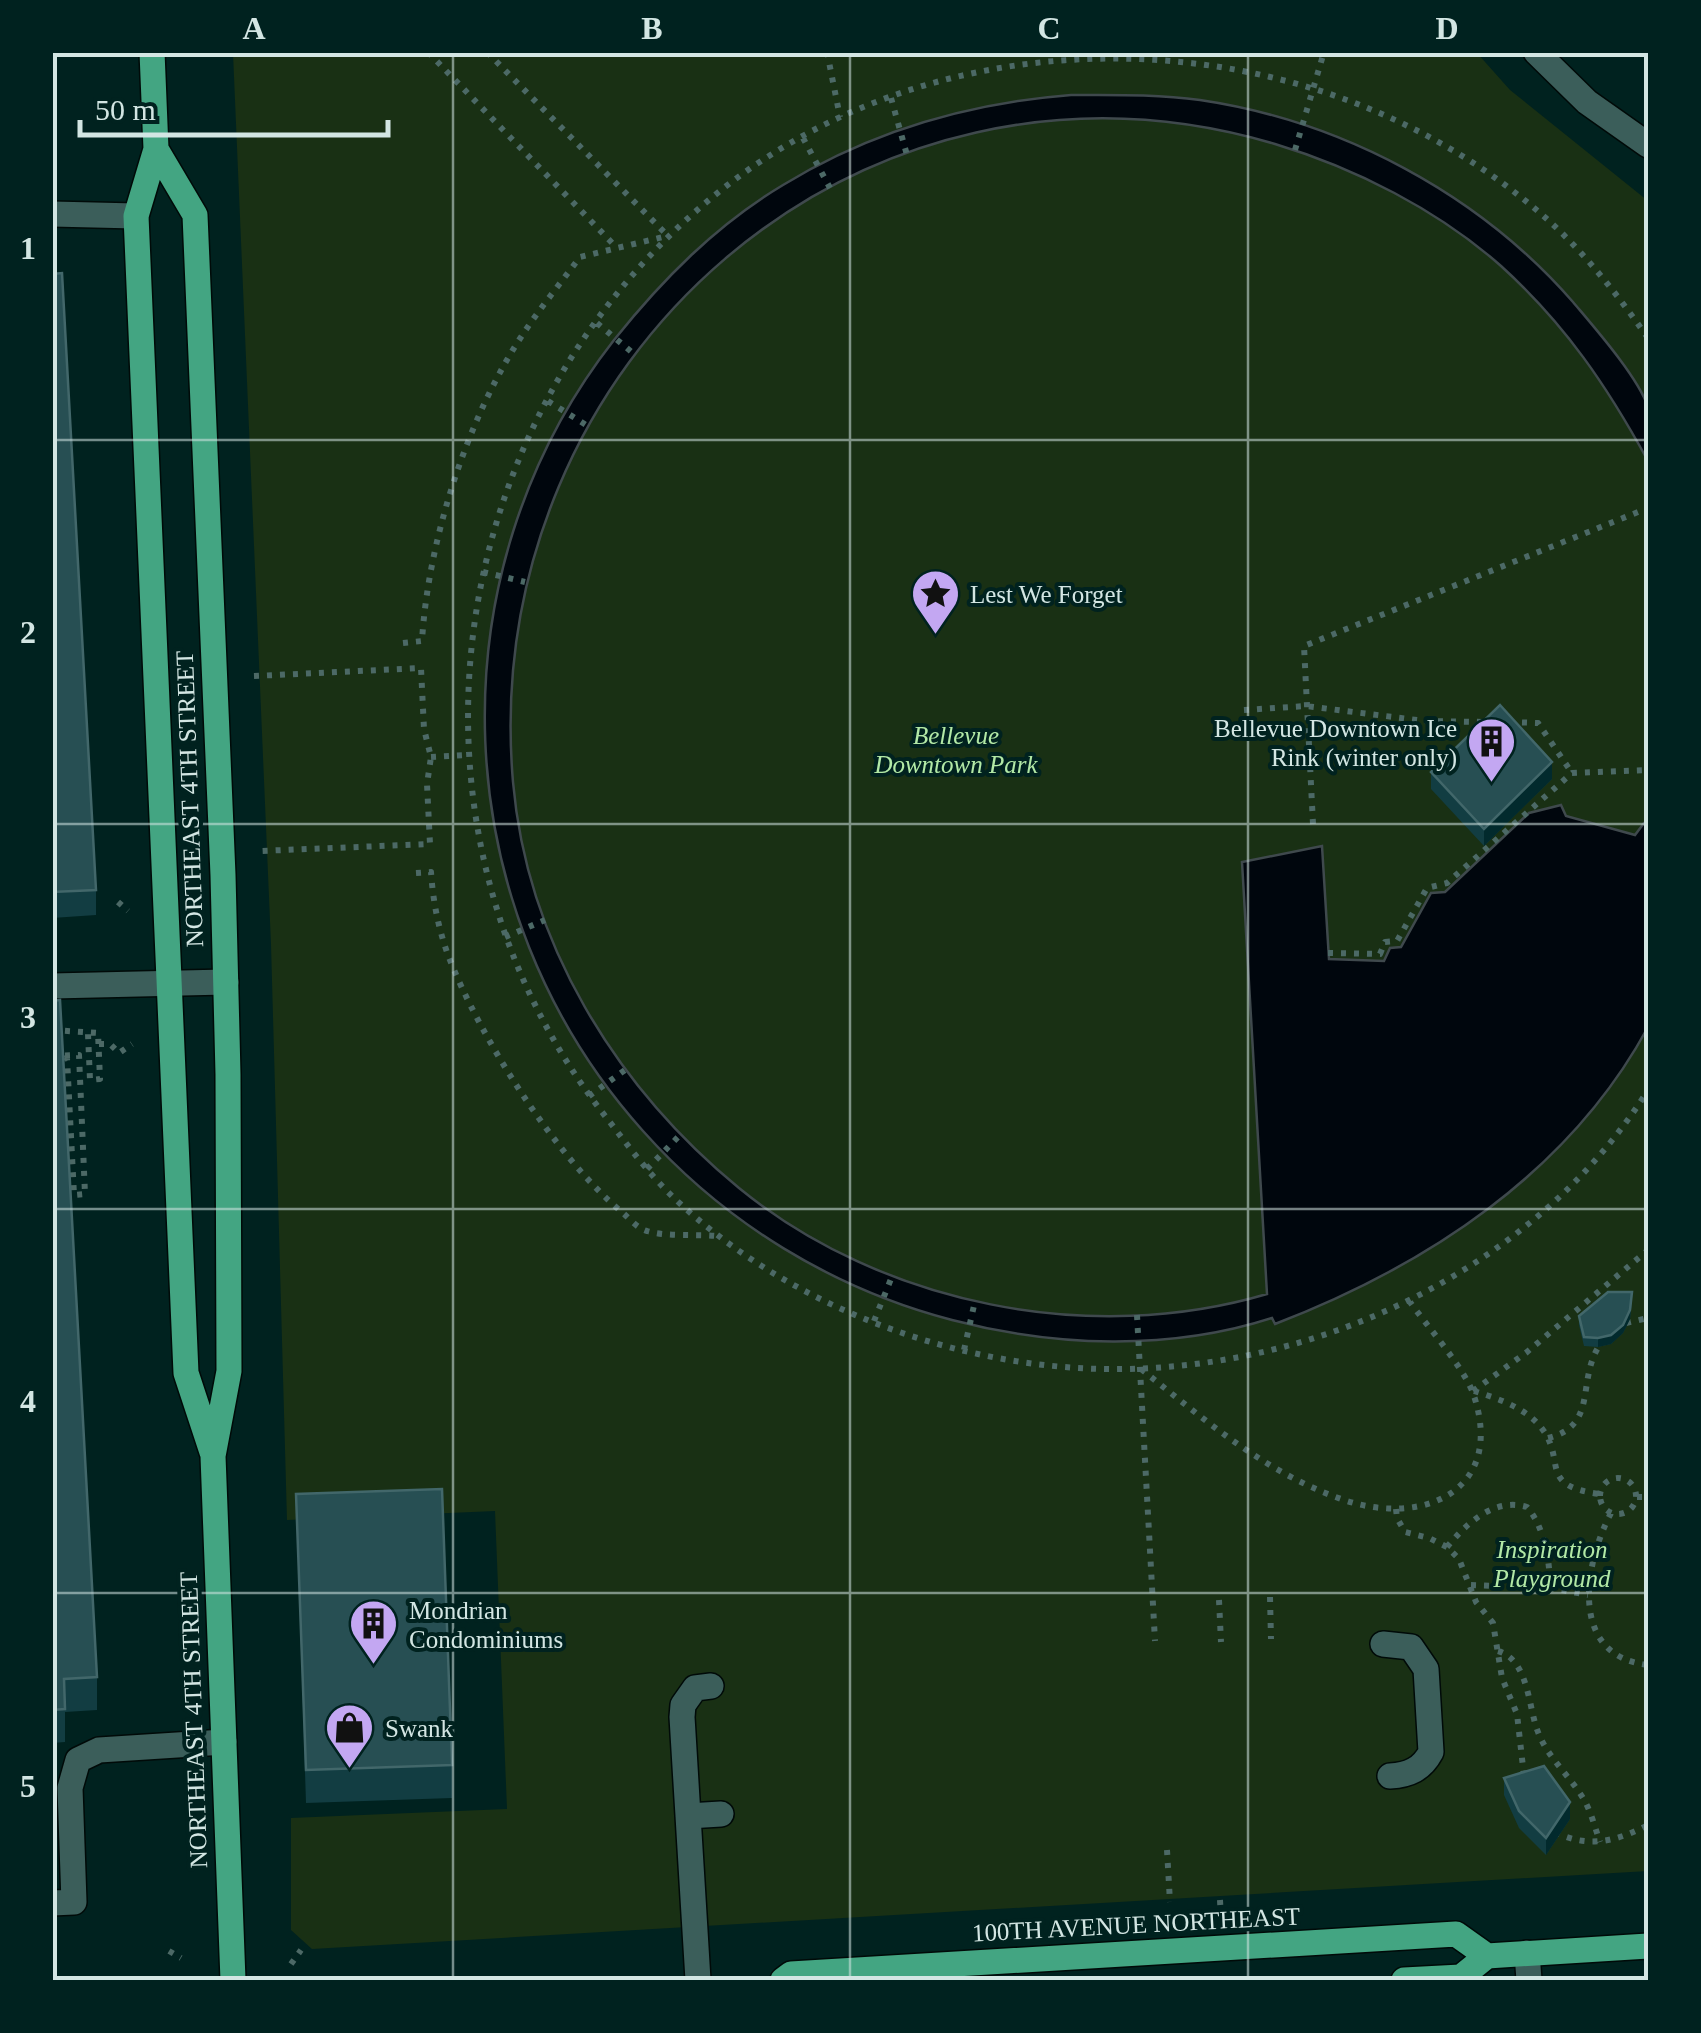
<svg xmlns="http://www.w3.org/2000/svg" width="1701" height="2033" font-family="'Times New Roman',serif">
<rect width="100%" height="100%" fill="#00221f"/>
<path fill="#193014" d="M 233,53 L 1477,53 L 1510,90 L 1648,201 L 1648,1871 L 312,1949 L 291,1930 L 291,1818 L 507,1809 L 495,1511 L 287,1520 L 271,944 Z"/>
<path fill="#00060d" stroke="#3f494d" stroke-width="2.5" d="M 1071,95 C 1114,95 1157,94 1200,100 C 1342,121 1479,194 1573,302 C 1594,327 1638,377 1648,407 C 1653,422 1649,445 1648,461 C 1607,386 1565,324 1501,266 C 1438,210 1355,168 1275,144 C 861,21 477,360 513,782 C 527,943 616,1087 739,1188 C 882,1305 1091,1346 1267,1294 L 1242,862 L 1322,846 L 1329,959 L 1384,961 L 1390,948 L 1401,947 L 1431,893 L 1445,892 L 1529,813 L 1561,805 L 1566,816 L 1635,835 L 1644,823 L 1648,823 L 1648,1027 C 1569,1173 1426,1266 1275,1324 L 1272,1318 C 1170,1351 1055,1347 952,1320 C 833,1289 725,1223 643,1131 C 445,910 430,575 614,340 C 662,280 716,225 783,185 C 870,132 969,103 1071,95 Z"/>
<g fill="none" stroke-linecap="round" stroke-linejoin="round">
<defs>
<path id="minor" d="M 1536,52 L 1587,102 L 1648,145
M 52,214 L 136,216
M 52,986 L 226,982
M 1383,1644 L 1411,1647 L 1426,1669 L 1431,1752 C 1422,1769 1409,1775 1390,1776
M 688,1816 L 721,1814
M 52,1903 L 74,1902 L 70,1788 L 78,1760 L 99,1750 L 224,1742
M 1527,1953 L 1529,1980
M 698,1980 L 682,1717 L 683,1705 L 695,1688 L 711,1686"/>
<path id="major" d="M 152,52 L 156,149 L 136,216 L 186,1373 L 212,1452
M 156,149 L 195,215 L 223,875 L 228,1074 L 229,1371 L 213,1456 L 233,1980
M 783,1980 L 791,1974 L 1456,1934 L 1487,1956
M 1404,1980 L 1461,1977 L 1487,1956 L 1648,1946"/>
</defs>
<use href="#minor" stroke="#000a08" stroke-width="28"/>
<use href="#major" stroke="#000a08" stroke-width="28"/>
<path stroke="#4c6966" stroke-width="6" stroke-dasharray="5 8" stroke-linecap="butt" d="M 428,52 L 616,247
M 487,52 L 667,235
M 827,52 L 840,117
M 891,98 L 907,155
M 803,138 L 830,188
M 1295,150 L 1324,52
M 597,323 L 634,354
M 1648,338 C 1617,294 1582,249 1540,213 C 1317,20 960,4 725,187 C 438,412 380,834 609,1121 C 629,1147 649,1174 673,1197 C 780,1299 932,1359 1078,1368 C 1295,1381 1530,1278 1648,1090
M 548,401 L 586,425
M 483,572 L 525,582
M 403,643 L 422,641 C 428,540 468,415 525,331 C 542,306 562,281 580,257 L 667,236
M 254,676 L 421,668 L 424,729 L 431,757 L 427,784 L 430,844 L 260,851
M 1244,710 L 1306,706 L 1425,721 L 1487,722
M 1509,722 L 1538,723 L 1572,773
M 431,757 L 467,755
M 1313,824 L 1304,646 L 1648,508
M 416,873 L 431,872 C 433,901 438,927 448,955 C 479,1036 556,1158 623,1213 C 630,1219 638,1229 647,1231 C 667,1237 694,1234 716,1236
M 118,902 L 128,911
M 505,937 L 545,920
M 1328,953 L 1380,954 L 1385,942 L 1397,941 L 1427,888 L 1447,883 L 1572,773 L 1648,770
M 52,1030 L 98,1033 L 100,1079 L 90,1080 L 88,1034
M 99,1044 L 110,1044 L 119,1053 L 132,1044
M 52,1056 L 79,1055 L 85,1194 L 74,1195 L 67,1058 L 61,1059
M 589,1096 L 625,1070
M 647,1169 L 680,1135
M 1137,1315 L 1155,1641
M 874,1321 L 893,1274
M 1626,1323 L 1648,1318
M 964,1350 L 975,1301
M 1141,1369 C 1205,1420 1265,1473 1344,1500 C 1424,1527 1505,1490 1474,1396 C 1466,1370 1427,1326 1410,1302
M 1473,1391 L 1527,1352 L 1648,1250
M 1474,1391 C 1499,1399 1527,1408 1543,1430 C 1566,1462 1538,1486 1600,1494
M 1548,1438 C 1600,1425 1575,1380 1601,1343
M1600 1496a18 18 0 1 1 36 0a18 18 0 1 1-36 0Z
M 1637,1497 L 1648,1497
M 1396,1509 L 1397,1518 L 1405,1532 L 1429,1538 L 1447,1547 L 1459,1559 L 1476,1602 L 1493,1623 L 1502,1678 L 1517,1714 L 1524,1776
M 1611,1513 C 1584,1564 1568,1656 1648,1665
M 1447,1547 C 1466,1524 1494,1497 1527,1507 C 1545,1528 1550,1562 1550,1588
M 1471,1585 L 1550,1588 L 1588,1595
M 1270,1597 L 1271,1639
M 1219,1600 L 1221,1642
M 1498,1651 C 1529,1660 1528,1707 1538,1732 C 1548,1758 1569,1775 1583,1798 C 1591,1811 1595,1828 1600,1842
M 1555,1832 C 1588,1849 1617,1841 1648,1825
M 1167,1850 L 1170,1902
M 1220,1900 L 1221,1918
M 169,1951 L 181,1958
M 291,1964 L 301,1950"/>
<use href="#minor" stroke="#3b5e5a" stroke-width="25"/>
<use href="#major" stroke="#43a582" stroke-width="25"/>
</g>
<path fill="#123d42" d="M 52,274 L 96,890 L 96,915 L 52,918 Z
M 1431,772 L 1552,779 L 1484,846 L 1431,789 Z
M 52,1001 L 97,1677 L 97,1710 L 65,1712 L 65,1742 L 52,1743 Z
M 1632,1301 L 1630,1319 L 1623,1333 L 1611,1344 L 1598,1347 L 1584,1346 L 1579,1325 L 1579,1316 Z
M 296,1494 L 452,1765 L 452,1798 L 306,1803 Z
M 1504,1778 L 1570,1819 L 1546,1855 L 1519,1828 L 1504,1795 Z"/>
<path fill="#022a2d" d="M 1552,762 L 1552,779 L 1484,846 L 1484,829 Z
M 1632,1292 L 1630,1319 L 1623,1333 L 1611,1344 L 1598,1347 L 1598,1338 Z
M 1570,1802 L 1570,1819 L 1546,1855 L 1546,1838 Z"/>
<path fill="#274f53" stroke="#42676a" stroke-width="2.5" d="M 62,273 L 96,890 L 52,892 L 52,274 Z
M 1500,705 L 1552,762 L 1484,829 L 1431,772 Z
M 60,1000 L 97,1677 L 64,1679 L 65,1709 L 52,1710 L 52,1001 Z
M 1608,1292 L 1632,1292 L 1630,1310 L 1623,1325 L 1611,1335 L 1598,1338 L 1584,1337 L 1579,1316 Z
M 442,1489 L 452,1765 L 306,1770 L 296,1494 Z
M 1544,1766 L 1570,1802 L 1546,1838 L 1519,1811 L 1504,1778 Z"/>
<path fill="none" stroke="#d3e6e3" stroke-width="2.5" stroke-opacity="0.55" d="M 453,52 L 453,1980M 850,52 L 850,1980M 1248,52 L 1248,1980M 52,440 L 1648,440M 52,824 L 1648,824M 52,1209 L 1648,1209M 52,1593 L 1648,1593"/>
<defs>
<symbol id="sight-pin" viewBox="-11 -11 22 30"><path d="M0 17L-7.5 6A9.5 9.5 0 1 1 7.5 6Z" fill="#c3a7f2" stroke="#00221f"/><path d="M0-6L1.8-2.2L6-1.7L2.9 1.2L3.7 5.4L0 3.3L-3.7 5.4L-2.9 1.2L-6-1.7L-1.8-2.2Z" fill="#111"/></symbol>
<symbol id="building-pin" viewBox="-11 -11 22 30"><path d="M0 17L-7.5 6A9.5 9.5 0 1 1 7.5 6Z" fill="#c3a7f2" stroke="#00221f"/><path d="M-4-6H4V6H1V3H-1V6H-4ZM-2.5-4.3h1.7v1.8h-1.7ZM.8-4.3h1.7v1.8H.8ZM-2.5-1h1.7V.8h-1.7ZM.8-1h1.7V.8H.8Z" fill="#111"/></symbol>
<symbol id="shop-pin" viewBox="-11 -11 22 30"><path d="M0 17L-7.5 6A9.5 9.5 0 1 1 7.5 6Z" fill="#c3a7f2" stroke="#00221f"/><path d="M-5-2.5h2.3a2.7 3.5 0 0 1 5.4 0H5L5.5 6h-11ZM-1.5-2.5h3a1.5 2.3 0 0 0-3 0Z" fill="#111"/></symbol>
</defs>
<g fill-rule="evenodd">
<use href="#sight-pin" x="908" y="566" width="55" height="75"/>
<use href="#building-pin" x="1464" y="714" width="55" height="75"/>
<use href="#building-pin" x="346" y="1596" width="55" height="75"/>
<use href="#shop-pin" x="322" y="1700" width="55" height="75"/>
</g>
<g text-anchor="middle" stroke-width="8" stroke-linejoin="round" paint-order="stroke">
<g font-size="25" fill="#d3e6e3" stroke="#00221f" text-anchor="start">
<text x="970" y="603">Lest We Forget</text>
<text x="1457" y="737" text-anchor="end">Bellevue Downtown Ice<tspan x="1457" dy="29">Rink (winter only)</tspan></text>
<text x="409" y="1619">Mondrian<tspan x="409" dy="29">Condominiums</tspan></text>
<text x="385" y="1737">Swank</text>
</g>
<g font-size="25" font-style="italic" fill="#b2e9a6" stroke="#00221f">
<text x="956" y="744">Bellevue<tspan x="956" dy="29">Downtown Park</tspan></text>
<text x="1552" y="1558">Inspiration<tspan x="1552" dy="29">Playground</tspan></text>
</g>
<g font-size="25" fill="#d3e6e3" stroke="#00221f">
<text transform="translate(189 799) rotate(-92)" y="9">NORTHEAST 4TH STREET</text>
<text transform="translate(193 1720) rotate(-92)" y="9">NORTHEAST 4TH STREET</text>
<text transform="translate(1136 1924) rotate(-3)" y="9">100TH AVENUE NORTHEAST</text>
</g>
</g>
<rect width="1701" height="2033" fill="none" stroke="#00221f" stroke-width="110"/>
<path d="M80 120v15h308v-15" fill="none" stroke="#d3e6e3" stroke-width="5"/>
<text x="95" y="120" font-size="30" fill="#d3e6e3" stroke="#00221f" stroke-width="8" paint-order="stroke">50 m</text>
<rect x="55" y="55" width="1591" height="1923" fill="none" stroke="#d3e6e3" stroke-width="4"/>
<g font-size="32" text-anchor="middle" font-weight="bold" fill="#d3e6e3">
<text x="254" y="39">A</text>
<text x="652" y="39">B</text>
<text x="1049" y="39">C</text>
<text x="1447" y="39">D</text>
<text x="28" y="259">1</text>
<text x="28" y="643">2</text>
<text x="28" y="1028">3</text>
<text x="28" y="1412">4</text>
<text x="28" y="1797">5</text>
</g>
</svg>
